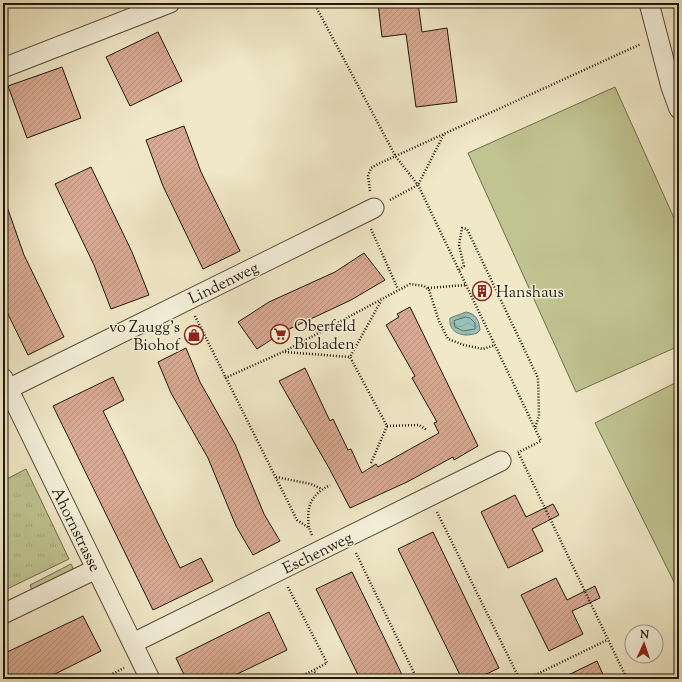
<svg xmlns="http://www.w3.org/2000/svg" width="682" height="682" font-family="'Sorts Mill Goudy',serif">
<defs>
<pattern id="grass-tufts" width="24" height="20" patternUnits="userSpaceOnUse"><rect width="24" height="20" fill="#c0c491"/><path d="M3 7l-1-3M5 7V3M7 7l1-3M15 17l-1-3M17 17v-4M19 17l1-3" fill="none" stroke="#a5a87c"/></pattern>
<pattern id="water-waves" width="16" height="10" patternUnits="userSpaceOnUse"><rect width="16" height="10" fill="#9ac0b8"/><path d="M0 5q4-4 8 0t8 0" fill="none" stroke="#84a49d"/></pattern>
<pattern id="building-hatch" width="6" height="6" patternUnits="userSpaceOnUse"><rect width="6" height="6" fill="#d8a992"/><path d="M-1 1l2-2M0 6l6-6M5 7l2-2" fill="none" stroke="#b9917d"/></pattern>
</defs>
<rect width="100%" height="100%" fill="#f0e8c7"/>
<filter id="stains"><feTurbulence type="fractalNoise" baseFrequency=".005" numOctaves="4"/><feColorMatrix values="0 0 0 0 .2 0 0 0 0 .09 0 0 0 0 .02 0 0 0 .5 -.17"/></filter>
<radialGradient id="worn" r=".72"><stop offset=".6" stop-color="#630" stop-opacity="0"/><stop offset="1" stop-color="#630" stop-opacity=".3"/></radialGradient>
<path fill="url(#grass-tufts)" stroke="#706e4e" d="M 26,469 L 69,559 L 3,591 L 3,481 Z
M 71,564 L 73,568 L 70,571 L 32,590 L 30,585 Z"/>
<path fill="#c0c491" stroke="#706e4e" d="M 615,87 L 679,229 L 679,346 L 576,392 L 468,153 Z
M 679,381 L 679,592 L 595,423 Z"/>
<path fill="url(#water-waves)" stroke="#6a7c72" d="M 466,312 C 476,314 479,320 480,330 L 477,333 C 465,338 448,334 450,318 Z"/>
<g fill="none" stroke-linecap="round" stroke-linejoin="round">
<path stroke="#5e6c61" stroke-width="1" d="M 466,317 L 470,318 L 475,323 L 475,329 L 463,331 L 455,327 L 454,321 Z"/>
</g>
<path fill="url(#building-hatch)" stroke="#21170a" d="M 378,3 L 418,3 L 422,32 L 447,28 L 457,102 L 416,107 L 406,34 L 382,37 Z
M 158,32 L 182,81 L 130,106 L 106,57 Z
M 62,67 L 81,118 L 27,138 L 8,86 Z
M 184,126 L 201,172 L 240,251 L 203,269 L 163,186 L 146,140 Z
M 91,167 L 132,252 L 149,295 L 111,309 L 94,265 L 55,184 Z
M 5,201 L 24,255 L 64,337 L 28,355 L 3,304 L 3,202 Z
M 364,253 L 385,280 L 351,300 L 283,332 L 257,349 L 238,322 L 269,302 L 335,272 Z
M 410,307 L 478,446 L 454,460 L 453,457 L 407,482 L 350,508 L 329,468 L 279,381 L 305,368 L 330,421 L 333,419 L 348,450 L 351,449 L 362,473 L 376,464 L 378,467 L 439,433 L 434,423 L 437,422 L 412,378 L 415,376 L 386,325 L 399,317 L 397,314 Z
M 186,348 L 200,382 L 235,444 L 264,514 L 280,541 L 253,555 L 236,526 L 208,458 L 171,393 L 158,362 Z
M 113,377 L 124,400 L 103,411 L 180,568 L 201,558 L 213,581 L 153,610 L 53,406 Z
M 515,495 L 526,517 L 553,504 L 559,515 L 532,529 L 543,551 L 508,568 L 481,512 Z
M 433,532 L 499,668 L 476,679 L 462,679 L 398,549 Z
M 352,572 L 391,652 L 404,679 L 360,679 L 316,589 Z
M 556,578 L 567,600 L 595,586 L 600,598 L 572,611 L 583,634 L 549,651 L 521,595 Z
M 269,612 L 287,650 L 227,679 L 186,679 L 176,658 Z
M 83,616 L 101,651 L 45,679 L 3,679 L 3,654 Z
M 597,661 L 605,679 L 560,679 Z"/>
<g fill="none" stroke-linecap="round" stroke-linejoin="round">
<defs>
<path id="street" d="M 649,3 L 671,87 L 679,109
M 3,68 L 170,3
M 3,378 L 150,679
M 8,389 L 374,208
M 3,614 L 96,569
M 133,643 L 501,461"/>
</defs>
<use href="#street" stroke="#554b39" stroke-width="21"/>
<path stroke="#21170a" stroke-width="2.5" stroke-dasharray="1 2" stroke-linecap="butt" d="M 314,3 L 396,157 L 418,185 L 541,441 L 517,453
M 370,191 L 368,176 L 371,168 L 378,164 L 641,44
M 390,200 L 418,185 L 444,134
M 371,229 L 398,289
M 459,270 L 464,266 L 459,245 L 462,228 L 467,229 L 538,378 L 539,416 L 535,428
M 428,288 L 466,285
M 195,316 L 297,520 L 309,528 L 312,535
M 285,352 L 350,357
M 225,378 L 285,351 L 410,284 L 424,286 L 429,290 L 439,321 L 448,339 L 464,345 L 483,349 L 495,345
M 387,426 L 419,425 L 427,430
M 519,454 L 627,679
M 371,463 L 387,426 L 350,357 L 381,301
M 276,477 L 311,484 L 322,489
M 437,512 L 517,674 L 524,679
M 309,527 C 306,506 311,495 330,485
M 356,553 L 417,679
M 288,587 L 327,663 L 314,670 L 318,679
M 102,679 L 124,668
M 295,679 L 314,670
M 527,679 L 607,640"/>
<use href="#street" stroke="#f5f0db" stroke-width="19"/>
</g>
<defs>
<symbol id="building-ring" viewBox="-11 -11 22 22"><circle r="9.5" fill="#f5f0db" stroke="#8f2418" stroke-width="1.5"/><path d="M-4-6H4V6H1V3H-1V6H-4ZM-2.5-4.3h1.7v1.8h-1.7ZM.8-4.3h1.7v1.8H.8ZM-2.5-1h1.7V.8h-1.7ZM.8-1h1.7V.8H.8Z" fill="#8f2418"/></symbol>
<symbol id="supermarket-ring" viewBox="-11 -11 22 22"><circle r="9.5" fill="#f5f0db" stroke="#8f2418" stroke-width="1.5"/><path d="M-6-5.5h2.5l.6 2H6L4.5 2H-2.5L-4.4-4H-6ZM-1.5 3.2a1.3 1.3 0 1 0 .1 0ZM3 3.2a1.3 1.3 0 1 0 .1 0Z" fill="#8f2418"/></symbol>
<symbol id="shop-ring" viewBox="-11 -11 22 22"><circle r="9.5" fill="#f5f0db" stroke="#8f2418" stroke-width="1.5"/><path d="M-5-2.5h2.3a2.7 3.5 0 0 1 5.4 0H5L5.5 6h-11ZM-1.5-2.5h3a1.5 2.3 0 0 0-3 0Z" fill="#8f2418"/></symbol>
</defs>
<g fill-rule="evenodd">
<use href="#building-ring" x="471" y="280" width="22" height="22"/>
<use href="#supermarket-ring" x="269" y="323" width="22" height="22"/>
<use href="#shop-ring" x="183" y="324" width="22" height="22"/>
</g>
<g text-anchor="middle" stroke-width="3" stroke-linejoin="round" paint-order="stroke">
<g font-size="16" fill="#21170a" stroke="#f5f0db">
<text transform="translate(223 282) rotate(-26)" y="6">Lindenweg</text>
<text transform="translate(77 529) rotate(64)" y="6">Ahornstrasse</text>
<text transform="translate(317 552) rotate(-26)" y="6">Eschenweg</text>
</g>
<g font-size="16" fill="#21170a" stroke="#f5f0db" text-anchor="start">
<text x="496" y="297">Hanshaus</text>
<text x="294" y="331">Oberfeld<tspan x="294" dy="18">Bioladen</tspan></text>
<text x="180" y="332" text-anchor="end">vo Zaugg’s<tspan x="180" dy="18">Biohof</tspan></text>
</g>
</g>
<rect width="682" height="682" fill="none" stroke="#f0e8c7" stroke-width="16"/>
<rect x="4" y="4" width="674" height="674" fill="none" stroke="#21170a" stroke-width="2"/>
<rect x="8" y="8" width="666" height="666" fill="none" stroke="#21170a"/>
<g transform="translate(644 644) rotate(3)"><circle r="19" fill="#f5f0db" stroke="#a09987"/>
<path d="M0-3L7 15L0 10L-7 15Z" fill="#8f2418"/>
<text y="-6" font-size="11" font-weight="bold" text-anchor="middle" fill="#21170a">N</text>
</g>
<rect width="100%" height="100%" filter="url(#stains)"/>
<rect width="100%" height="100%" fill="url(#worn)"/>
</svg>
